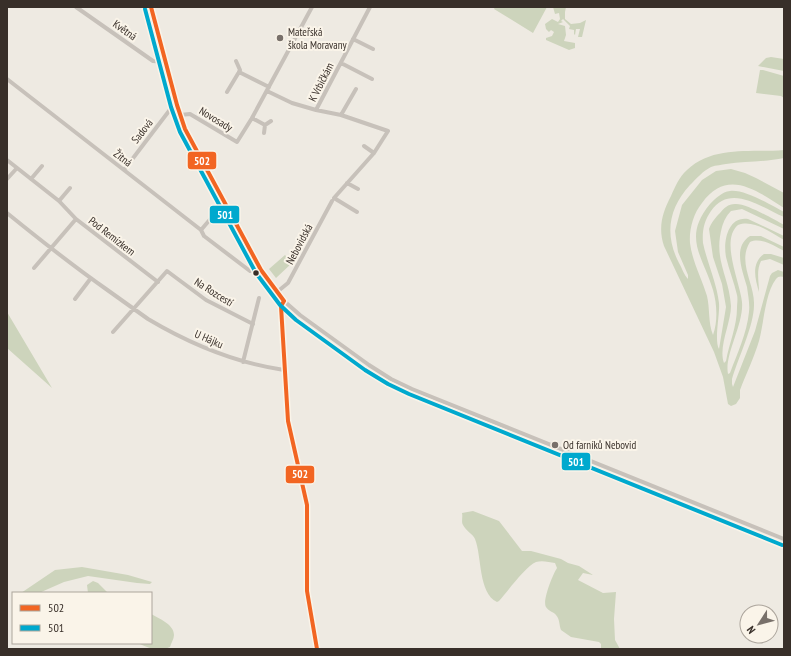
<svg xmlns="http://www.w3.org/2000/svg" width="791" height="656" font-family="'PT Sans Narrow',sans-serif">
<rect width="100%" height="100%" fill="#eeeae2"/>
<path fill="#cdd4bc" d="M 495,7 L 547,7 L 533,33 L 494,9 Z
M 553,7 L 566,7 L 565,12 L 565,19 L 571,24 L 580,23 L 586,20 L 582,37 L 578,37 L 580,29 L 576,29 L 575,35 L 574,34 L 574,30 L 569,29 L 570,26 L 563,19 L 561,21 L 563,22 L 558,24 L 565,26 L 566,35 L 564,41 L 575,43 L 575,48 L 569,50 L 546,40 L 546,38 L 552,36 L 554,32 L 551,30 L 549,32 L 546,29 L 545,24 L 552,19 L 558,22 L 560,19 L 559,13 L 555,14 Z
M 771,57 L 784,59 L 784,71 L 758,66 L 766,58 Z
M 760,70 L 763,70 L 784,76 L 784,98 L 781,96 L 756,93 Z
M 784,150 L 784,158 C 765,162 746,161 726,164 C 722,165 716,165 711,167 C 703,171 697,178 690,185 C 669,208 664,234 679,263 C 682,268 684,275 688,279 L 688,275 L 678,252 L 675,231 L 682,205 L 702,180 L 716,171 L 731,169 L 745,173 L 756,178 L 784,193 L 784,208 C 756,190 727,168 702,203 C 693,214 689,230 690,243 C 692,261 702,279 707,296 C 710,308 708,323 713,335 C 718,321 717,304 713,290 C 703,256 682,238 710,204 C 716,198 722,192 730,191 C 744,189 771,205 784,212 L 784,217 C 761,207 730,183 711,211 C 704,221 702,231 703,243 C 707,262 717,284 719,303 C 720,315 714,340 719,349 L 726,307 L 722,284 L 713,257 L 709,229 C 711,223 716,217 720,213 C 724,208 728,204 735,204 C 746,203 773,219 784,225 L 784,229 L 742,209 L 731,211 C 726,216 724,221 722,227 C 713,260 729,275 731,306 C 731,323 718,347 724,363 L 726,361 C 729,344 737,326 737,308 C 737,304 738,299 737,295 C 734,282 729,270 726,257 C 723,241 728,216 748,219 L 784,236 L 784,240 C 771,233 754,219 738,225 C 720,240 740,282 742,302 C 744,324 724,355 728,374 L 730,373 C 737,354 747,333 749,312 C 750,304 748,295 747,287 C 743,272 732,247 750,236 L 761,236 L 784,247 L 784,251 C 774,246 761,237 750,242 C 737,262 755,284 754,305 C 754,326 738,358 732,379 L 732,384 L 733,387 L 755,331 L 770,276 L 772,273 L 778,270 L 784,272 L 784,277 C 781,276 778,276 776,279 C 765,293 764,323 759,341 C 754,358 746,374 740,390 L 740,398 L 736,404 L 731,406 L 728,404 L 723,377 L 714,352 L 664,246 C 658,228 662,213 671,196 C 675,187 679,177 687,170 C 714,145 751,153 784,150 Z
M 764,254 L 771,254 L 784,258 L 784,265 L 770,259 L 761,261 C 756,271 759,281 759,292 C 755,279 751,263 764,254 Z
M 285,255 L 292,263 L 276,278 L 269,269 Z
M 7,312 L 52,388 L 7,348 Z
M 473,511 L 499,521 L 522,551 L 531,551 L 561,559 L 568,563 L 579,566 L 593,575 L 583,573 L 578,580 L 603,593 L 616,592 L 614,619 L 615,640 L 620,649 L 601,649 L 601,644 L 599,642 L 571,637 L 561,630 C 559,626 560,619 556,615 C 554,612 548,611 546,607 C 542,601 553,574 557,568 L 555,563 C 549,562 542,560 536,562 C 526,566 507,592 499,601 L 497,602 C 478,593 482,556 475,539 C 473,534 466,531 463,525 C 461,522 463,517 462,513 Z
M 82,567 L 128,575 L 152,582 L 150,584 L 137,583 L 88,576 L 64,582 L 39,593 L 21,593 L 55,570 Z
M 93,581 L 98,583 L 108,593 L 88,593 L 87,585 Z
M 151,614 C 158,618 174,624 174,635 C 174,639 171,643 170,647 C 159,652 148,648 138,643 L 151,643 Z"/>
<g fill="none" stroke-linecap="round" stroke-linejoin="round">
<path stroke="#c7c1ba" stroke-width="4" d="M 76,7 L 153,61 L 165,62
M 151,7 L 177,105 L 185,129 L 224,203 L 261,270 L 284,301 L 300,315 L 369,365 L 391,379 L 412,389 L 784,539
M 353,39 L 373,49
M 236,61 L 240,70 L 239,72
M 341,63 L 372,79
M 7,79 L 201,230 L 224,203
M 267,91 L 292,103 L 316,110 L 341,115 L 388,131 L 374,153 L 334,198 L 357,212
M 227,92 L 239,72 L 269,87
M 316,110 L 370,7
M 180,115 L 190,114 L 237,142 L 252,118 L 312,7
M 341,115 L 356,89
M 252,118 L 265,125 L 271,121
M 264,133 L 265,125
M 364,146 L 374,153
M 7,160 L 59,201 L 76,219 L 158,282
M 124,170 L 172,107 L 177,105
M 7,179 L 17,168
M 31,179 L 42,166
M 347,183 L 358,189
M 59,201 L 70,188
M 7,213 C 39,239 72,265 106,289 C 120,299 134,309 148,319 C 190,344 236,363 284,370
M 201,230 L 204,236 L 250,271
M 34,268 L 76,219
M 277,292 L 288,283 L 332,201
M 75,299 L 91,278
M 284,301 L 281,306 L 288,421 L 302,479 L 307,505 L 307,591 L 317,649
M 113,332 L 167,271 L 206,300 L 253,324
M 243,362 L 259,298"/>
<defs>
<path id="bus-1" d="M 151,7 L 177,105 L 185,129 L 261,270 L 284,301
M 284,301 L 281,306 L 288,421 L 307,505 L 307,591 L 317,649"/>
<path id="bus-2" d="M 145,9 L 171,107 L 180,132 L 256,273 L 280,305 L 296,320 L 365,370 L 388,384 L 409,394 L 782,545"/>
</defs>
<use href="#bus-1" stroke="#faf4e9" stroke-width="7"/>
<use href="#bus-2" stroke="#faf4e9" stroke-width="7"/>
<use href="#bus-1" stroke="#f26522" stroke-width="4"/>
<use href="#bus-2" stroke="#00a9ce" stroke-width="4"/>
</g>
<g fill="#78706a" stroke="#faf4e9" stroke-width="1.5">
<circle cx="280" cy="38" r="4"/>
<circle cx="555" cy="445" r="4"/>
</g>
<circle fill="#382f29" stroke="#faf4e9" stroke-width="1.5" cx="256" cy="273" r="3.5"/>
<g text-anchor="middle" stroke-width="4" stroke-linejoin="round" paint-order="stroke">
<g font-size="11" fill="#382f29" stroke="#faf4e9">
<text transform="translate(125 30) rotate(35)" y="4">Květná</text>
<text transform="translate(321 82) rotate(-63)" y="4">K Vrbičkám</text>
<text transform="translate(216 119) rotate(31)" y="4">Novosady</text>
<text transform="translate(142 131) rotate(-52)" y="4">Sadová</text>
<text transform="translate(123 158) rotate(38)" y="4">Žitná</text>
<text transform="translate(112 236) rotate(38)" y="4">Pod Remízkem</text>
<text transform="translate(299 244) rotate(-62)" y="4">Nebovidská</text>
<text transform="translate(214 292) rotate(32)" y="4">Na Rozcestí</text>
<text transform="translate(209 339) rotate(23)" y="4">U Hájku</text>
</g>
<g font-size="11" fill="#382f29" stroke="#faf4e9" text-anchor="start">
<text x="288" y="36">Mateřská<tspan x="288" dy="13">škola Moravany</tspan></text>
<text x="563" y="449">Od farníků Nebovid</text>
</g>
</g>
<g stroke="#faf4e9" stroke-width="1.5">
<rect x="187" y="151" width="30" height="19" rx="4" fill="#f26522"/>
<rect x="209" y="205" width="31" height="19" rx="4" fill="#00a9ce"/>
<rect x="561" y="452" width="30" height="19" rx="4" fill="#00a9ce"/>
<rect x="285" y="465" width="30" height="19" rx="4" fill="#f26522"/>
</g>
<g font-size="11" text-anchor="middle" font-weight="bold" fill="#fff">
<text x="202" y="165">502</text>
<text x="225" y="219">501</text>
<text x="576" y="466">501</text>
<text x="300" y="478">502</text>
</g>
<rect width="791" height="656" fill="none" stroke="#382f29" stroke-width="16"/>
<rect x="12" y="592" width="140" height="52" fill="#faf4e9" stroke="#aca59c"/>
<rect x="20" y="605" width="20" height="6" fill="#f26522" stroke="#aca59c"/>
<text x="48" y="612" font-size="12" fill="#382f29">502</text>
<rect x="20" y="625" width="20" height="6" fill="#00a9ce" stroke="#aca59c"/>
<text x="48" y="632" font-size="12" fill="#382f29">501</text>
<g transform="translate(759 624) rotate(234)"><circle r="19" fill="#faf4e9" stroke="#aca59c"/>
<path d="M0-3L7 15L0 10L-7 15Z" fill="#78706a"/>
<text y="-6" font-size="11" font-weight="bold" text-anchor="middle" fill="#382f29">N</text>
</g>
</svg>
